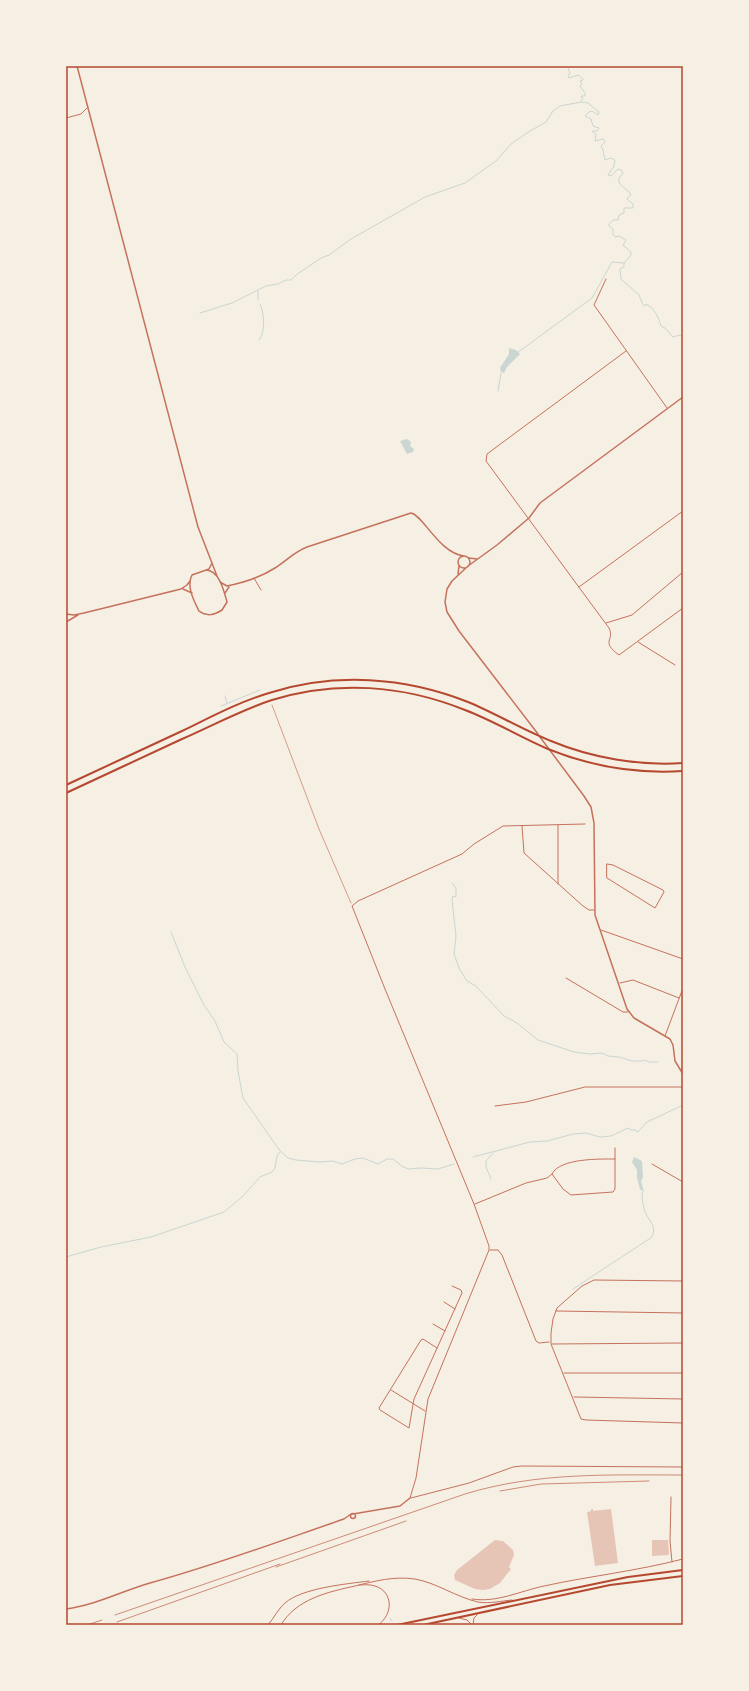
<svg xmlns="http://www.w3.org/2000/svg" width="749" height="1691" font-family="Spectral,serif">
<rect width="100%" height="100%" fill="#f6efe4"/>
<path fill="#c9d6d2" d="M 509,348 L 516,350 L 520,354 L 507,367 L 504,373 L 501,372 L 500,368 L 509,354 Z
M 407,439 L 411,442 L 410,446 L 414,449 L 413,452 L 407,454 L 400,441 Z
M 634,1157 L 642,1161 L 643,1177 L 641,1181 L 644,1192 L 640,1189 L 637,1178 L 637,1170 L 632,1162 Z"/>
<g fill="none" stroke-linecap="round" stroke-linejoin="round">
<path stroke="#c9d6d2" stroke-width="1" d="M 569,66 L 568,68 L 570,73 L 568,76 L 569,78 L 578,75 L 583,79 L 583,80 L 580,81 L 582,84 L 580,86 L 585,93 L 585,96 L 581,96 L 583,99 L 581,101
M 258,291 L 258,300
M 200,313 L 232,303 L 266,286 L 278,284 L 286,280 L 291,280 L 296,275 L 321,258 L 329,255 L 351,239 L 374,226 L 425,197 L 465,183 L 496,161 L 511,144 L 530,131 L 546,122 L 553,111 L 560,106 L 581,102 L 588,103 L 599,112 L 598,115 L 592,111 L 589,112 L 585,116 L 591,119 L 593,126 L 599,128 L 597,131 L 592,131 L 596,134 L 595,141 L 603,139 L 605,142 L 601,146 L 603,150 L 605,160 L 611,158 L 615,160 L 614,166 L 608,175 L 611,176 L 618,169 L 621,170 L 623,173 L 619,178 L 619,183 L 631,194 L 627,199 L 633,204 L 633,208 L 624,208 L 624,213 L 619,215 L 618,220 L 613,220 L 609,224 L 609,226 L 613,229 L 613,234 L 615,237 L 619,236 L 626,240 L 623,245 L 631,252 L 631,255 L 624,263 L 624,267 L 620,269 L 621,279 L 639,295 L 643,305 L 645,306 L 646,304 C 655,308 659,319 661,326 L 665,328 L 673,337 L 680,335 L 683,338
M 259,340 C 266,333 264,312 260,304
M 517,353 L 592,298 L 612,262 L 624,263
M 498,391 L 501,373
M 225,696 L 227,703
M 221,706 L 260,690
M 452,883 L 456,888 L 456,897 L 453,896 L 452,900 L 456,936 L 454,954 L 459,968 L 467,981 L 476,986 L 504,1016 L 517,1023 L 538,1040 L 574,1052 L 590,1054 L 602,1053 L 608,1056 L 619,1057 L 632,1061 L 643,1061 L 645,1060 L 649,1062 L 658,1062
M 171,932 L 185,967 L 204,1005 L 215,1021 L 224,1042 L 237,1054 L 238,1071 L 243,1098 L 280,1151 L 288,1158 L 296,1160 L 319,1162 L 333,1161 L 342,1164 L 355,1159 L 363,1158 L 378,1164 L 387,1159 L 393,1159 L 403,1167 L 409,1169 L 421,1168 L 438,1169 L 454,1164
M 473,1157 L 530,1142 L 547,1141 L 573,1134 L 586,1133 L 600,1137 L 611,1136 L 628,1128 L 631,1130 L 635,1130 L 638,1132 L 647,1122 L 683,1105
M 491,1179 L 486,1167 L 486,1161 L 493,1153
M 66,1257 L 101,1247 L 151,1237 L 224,1212 L 242,1197 L 260,1177 L 272,1172 L 275,1168 L 277,1156 L 280,1152
M 573,1289 L 652,1237 C 657,1227 650,1222 646,1214 C 643,1208 642,1199 642,1192
M 390,1618 L 392,1621"/>
</g>
<path fill="#e6c5b7" d="M 591,1509 L 593,1509 L 593,1511 L 611,1509 L 618,1563 L 595,1566 L 587,1512 L 591,1511 Z
M 495,1540 L 503,1541 L 513,1550 L 514,1555 L 509,1567 L 511,1569 L 500,1583 L 490,1589 L 483,1590 L 475,1589 L 455,1580 L 454,1575 L 457,1570 Z
M 652,1540 L 668,1540 L 669,1555 L 652,1556 Z"/>
<g fill="none" stroke-linecap="round" stroke-linejoin="round">
<path stroke="#b5482f" stroke-width="0.5" d="M 272,705 L 319,829 L 351,903"/>
<path stroke="#c5725c" stroke-width="1" d="M 66,118 L 81,114 L 88,107
M 606,279 L 594,305 L 667,408
M 626,351 L 487,454 L 486,461 L 609,628 C 615,641 600,641 619,655 L 683,608
M 254,578 L 261,590
M 579,587 L 683,511
M 606,623 L 632,615 L 683,572
M 638,642 L 675,665
M 558,825 L 558,884
M 522,826 L 524,853 L 583,906 L 589,910 L 594,910
M 607,864 L 613,865 L 663,890 L 664,892 L 655,908 L 607,878 Z
M 601,930 L 683,959
M 566,978 L 623,1012 L 628,1012
M 620,983 L 633,980 L 679,998
M 665,1036 L 683,988
M 495,1106 L 526,1102 L 585,1087 L 683,1087
M 615,1159 C 600,1159 560,1158 552,1174 L 563,1189 L 571,1195 L 613,1192 L 615,1189 L 615,1148
M 652,1164 L 683,1182
M 475,1204 L 526,1183 L 547,1178 L 552,1174
M 490,1250 L 498,1250 L 502,1255 L 536,1341 L 539,1343 L 549,1342
M 683,1281 L 594,1280 L 582,1286 L 557,1308 L 553,1319 L 551,1333 L 551,1344 L 581,1419 L 586,1420 L 683,1423
M 444,1302 L 455,1309
M 556,1311 L 683,1313
M 433,1324 L 445,1331
M 552,1344 L 683,1343
M 437,1348 L 423,1339 L 421,1340 L 379,1408 L 380,1410 L 409,1428 L 414,1399 L 462,1293 L 461,1290 L 452,1286
M 564,1373 L 683,1373
M 391,1390 L 425,1411
M 574,1397 L 683,1399
M 671,1497 L 670,1541 L 672,1562
M 410,1498 L 416,1478 L 428,1399 L 489,1250 L 489,1246 L 474,1204 L 385,989 L 352,906 L 358,901 L 462,854 L 474,844 L 503,826 L 585,824
M 411,1498 L 469,1483 L 513,1467 L 522,1466 L 683,1467
M 359,1585 C 364,1585 369,1584 375,1586 C 394,1592 393,1615 378,1625
M 66,1590 L 67,1591
M 472,1599 C 497,1603 520,1591 544,1586 C 590,1576 637,1571 683,1559
M 459,1618 L 467,1620 L 472,1625
M 268,1625 C 274,1618 278,1609 285,1603 C 302,1588 346,1584 369,1581
M 281,1625 C 296,1599 328,1592 355,1586 C 375,1581 394,1576 415,1579 C 437,1583 456,1597 478,1602 C 489,1604 501,1601 512,1600
M 473,1625 L 474,1618 L 477,1615"/>
<path stroke="#c5725c" stroke-width="1.5" d="M 77,66 L 198,527 L 217,576
M458 562a6 6 0 1 1 12 0a6 6 0 1 1-12 0Z
M 469,558 L 477,559
M 468,566 L 497,545 L 529,518 L 540,503 L 683,397
M 467,567 L 452,581 L 447,589 L 445,602 L 447,612 L 459,631 L 538,734
M 206,570 C 219,570 224,591 227,602 L 222,610 C 214,615 207,617 199,611 C 194,601 186,586 192,575 L 209,569 L 212,563
M 458,574 L 459,566
M 220,582 L 227,586 C 242,583 261,577 275,568 C 286,561 294,552 307,547 L 411,513 C 423,515 439,553 464,556
M 183,589 L 192,593
M 225,593 L 229,587
M 66,614 L 74,615 L 84,613 L 181,589 L 187,585 L 190,581
M 66,622 L 78,615
M 540,737 L 584,796 L 591,807 L 594,823 L 595,915 L 627,1009 L 634,1018 L 670,1039 L 673,1045 L 675,1061 L 683,1074
M350.5 1516a2.5 2.5 0 1 1 5 0a2.5 2.5 0 1 1-5 0Z
M 353,1514 L 400,1506 L 410,1498
M 66,1609 C 96,1605 122,1591 150,1583 C 216,1565 280,1541 344,1519 L 351,1514"/>
<path stroke="#b5482f" stroke-width="2" d="M 66,785 C 105,767 143,749 182,731 C 211,717 239,702 269,693 C 335,672 405,677 468,702 C 497,714 523,730 551,741 C 592,758 639,766 683,763
M 66,793 C 105,775 143,757 182,739 C 212,726 241,710 272,700 C 336,680 403,685 465,710 C 494,721 520,737 548,749 C 590,766 637,774 683,771
M 397,1625 L 628,1577 L 683,1570
M 423,1625 L 610,1585 L 683,1576"/>
<path stroke="#cf8b77" stroke-width="1" d="M 500,1491 L 541,1484 L 649,1481
M 276,1567 L 406,1521
M 115,1615 L 465,1494 C 537,1472 608,1475 683,1475
M 117,1622 L 280,1564
M 87,1625 L 102,1620"/>
</g>
<rect width="749" height="1691" fill="none" stroke="#f6efe4" stroke-width="134"/>
<rect x="67" y="67" width="615" height="1557" fill="none" stroke="#b5482f" stroke-width="1.5"/>
</svg>
